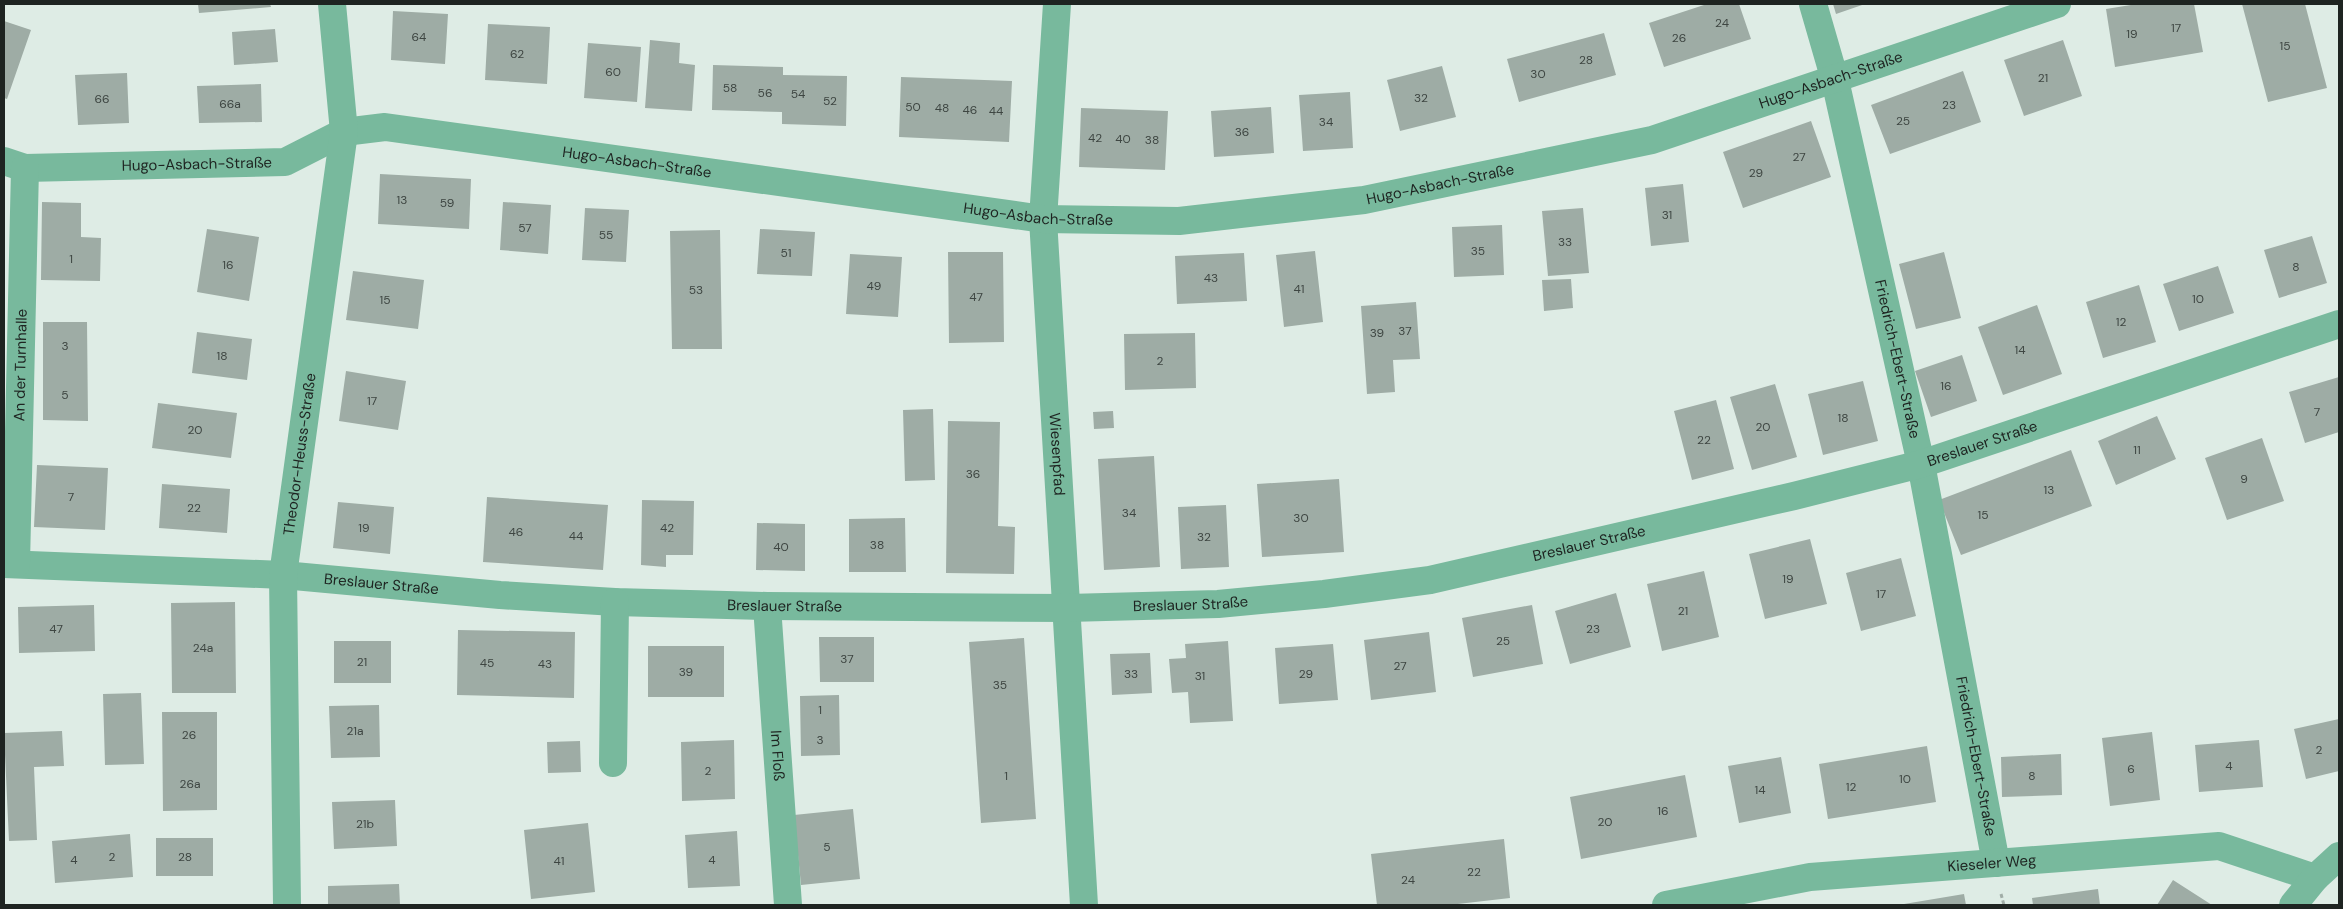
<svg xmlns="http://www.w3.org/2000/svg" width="2343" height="909" font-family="'DM Sans',sans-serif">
<rect width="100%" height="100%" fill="#deece5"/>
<path fill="#9eaca5" d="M 198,4 L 270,4 L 271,7 L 199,13 Z
M 1707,4 L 1739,4 L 1751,39 L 1664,67 L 1649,23 Z
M 1833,4 L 1865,4 L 1836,14 Z
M 2137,4 L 2194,4 L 2203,52 L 2115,67 L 2106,9 Z
M 2242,4 L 2305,4 L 2327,88 L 2268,102 Z
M 393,11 L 448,14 L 445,64 L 391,60 Z
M 4,21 L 31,30 L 7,99 L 4,98 Z
M 488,24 L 550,27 L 547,84 L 485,80 Z
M 275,29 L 278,62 L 234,65 L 232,32 Z
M 1604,33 L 1616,75 L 1519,102 L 1507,59 Z
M 650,40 L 680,43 L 679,63 L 695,65 L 692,111 L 645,108 Z
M 2063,40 L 2082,96 L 2024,116 L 2004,60 Z
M 588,43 L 641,47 L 637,102 L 584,98 Z
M 713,65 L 783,67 L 783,75 L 847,76 L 846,126 L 782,124 L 782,112 L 712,110 Z
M 1442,66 L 1456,117 L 1400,131 L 1387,80 Z
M 1963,71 L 1981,122 L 1890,154 L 1871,105 Z
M 127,73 L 129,123 L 78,125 L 75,75 Z
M 901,77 L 1012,81 L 1009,142 L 899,137 Z
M 261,84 L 262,122 L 199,123 L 197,86 Z
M 1350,92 L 1353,148 L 1303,151 L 1299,95 Z
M 1271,107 L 1274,153 L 1214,157 L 1211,111 Z
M 1081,108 L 1168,111 L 1165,170 L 1079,167 Z
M 1811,121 L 1831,177 L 1743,208 L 1723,152 Z
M 380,174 L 471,179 L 469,229 L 378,224 Z
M 1683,184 L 1689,242 L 1651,246 L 1645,188 Z
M 42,202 L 81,203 L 81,237 L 101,238 L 100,281 L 41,280 Z
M 503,202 L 551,205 L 548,254 L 500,250 Z
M 585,208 L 629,210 L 626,262 L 582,260 Z
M 1583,208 L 1589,273 L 1548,276 L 1542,211 Z
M 1502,225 L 1504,275 L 1454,277 L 1452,227 Z
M 207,229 L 259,237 L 249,301 L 197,292 Z
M 760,229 L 815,232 L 812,276 L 757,274 Z
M 720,230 L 722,349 L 672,349 L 670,231 Z
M 2312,236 L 2327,283 L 2279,298 L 2264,250 Z
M 1315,251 L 1323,322 L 1284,327 L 1276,255 Z
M 948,252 L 1003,252 L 1004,342 L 949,343 Z
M 1944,252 L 1961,318 L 1916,329 L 1899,264 Z
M 1244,253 L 1247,301 L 1177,304 L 1175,256 Z
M 850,254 L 902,257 L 898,317 L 846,314 Z
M 2218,266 L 2234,313 L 2179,331 L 2163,284 Z
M 353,271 L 424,280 L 418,329 L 346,320 Z
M 1571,279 L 1573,308 L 1544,311 L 1542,280 Z
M 2139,285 L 2156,342 L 2103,358 L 2086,302 Z
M 1416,302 L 1420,359 L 1393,360 L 1395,392 L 1367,394 L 1361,306 Z
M 2037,305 L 2062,374 L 2003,395 L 1978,327 Z
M 43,322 L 87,322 L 88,421 L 43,420 Z
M 197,332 L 252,339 L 247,380 L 192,373 Z
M 1195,333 L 1196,388 L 1125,390 L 1124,334 Z
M 1962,355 L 1977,401 L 1931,417 L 1915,371 Z
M 346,371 L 406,381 L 398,430 L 339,421 Z
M 2339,377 L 2339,432 L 2305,443 L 2289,392 Z
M 1863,381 L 1878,441 L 1823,455 L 1808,394 Z
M 1775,384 L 1797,457 L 1752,470 L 1730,397 Z
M 1716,400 L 1734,469 L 1692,480 L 1674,411 Z
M 158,403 L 237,413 L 231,458 L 152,448 Z
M 933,409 L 935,480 L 905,481 L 903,410 Z
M 1113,411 L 1114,428 L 1094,429 L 1093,412 Z
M 2157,416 L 2176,459 L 2116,485 L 2098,441 Z
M 948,421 L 1000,422 L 998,526 L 1015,527 L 1014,574 L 946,573 Z
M 2262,438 L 2284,501 L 2227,520 L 2205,458 Z
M 2071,450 L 2092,506 L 1961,555 L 1939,500 Z
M 1154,456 L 1160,567 L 1104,570 L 1098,459 Z
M 37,465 L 108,468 L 105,530 L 34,527 Z
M 1339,479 L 1344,552 L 1262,557 L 1257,484 Z
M 162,484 L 230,489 L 227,533 L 159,528 Z
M 487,497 L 608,505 L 603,570 L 483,562 Z
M 642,500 L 694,501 L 693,555 L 666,555 L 666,567 L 641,565 Z
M 338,502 L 394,507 L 390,554 L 333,548 Z
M 1226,505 L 1229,567 L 1181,569 L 1178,507 Z
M 905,518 L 906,572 L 849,572 L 849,519 Z
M 757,523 L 805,524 L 805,571 L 756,570 Z
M 1810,539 L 1827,604 L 1765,619 L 1749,554 Z
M 1901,558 L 1916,616 L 1861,631 L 1846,573 Z
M 1704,571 L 1719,637 L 1662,651 L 1647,584 Z
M 1616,593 L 1631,647 L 1570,664 L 1555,611 Z
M 235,602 L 236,693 L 172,693 L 171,603 Z
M 94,605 L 95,651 L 19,653 L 18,607 Z
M 1532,605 L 1543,664 L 1473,677 L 1462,618 Z
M 458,630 L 575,632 L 574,698 L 457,695 Z
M 1429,632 L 1436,692 L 1371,700 L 1364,640 Z
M 819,637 L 874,637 L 874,682 L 820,682 Z
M 1024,638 L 1036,819 L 981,823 L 969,642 Z
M 334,641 L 391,641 L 391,683 L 334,683 Z
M 1228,641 L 1233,721 L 1190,723 L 1188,692 L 1172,693 L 1169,659 L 1186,658 L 1185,644 Z
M 1333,644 L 1338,700 L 1279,704 L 1275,648 Z
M 648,646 L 724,646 L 724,697 L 648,697 Z
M 1150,653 L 1152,693 L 1112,695 L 1110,654 Z
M 141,693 L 144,764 L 105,765 L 103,694 Z
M 839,695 L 840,755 L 801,756 L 800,696 Z
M 379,705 L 380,757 L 331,758 L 329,706 Z
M 162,712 L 217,712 L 217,810 L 163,811 Z
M 2339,719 L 2339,771 L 2306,779 L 2294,729 Z
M 62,731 L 64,766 L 34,767 L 37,840 L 9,841 L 4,733 Z
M 2152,732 L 2160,800 L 2110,806 L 2102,738 Z
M 734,740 L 735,799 L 682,801 L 681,742 Z
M 2259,740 L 2263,787 L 2199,792 L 2195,745 Z
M 580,741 L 581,772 L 548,773 L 547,742 Z
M 1927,746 L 1936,802 L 1828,819 L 1819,764 Z
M 2061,754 L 2062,795 L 2002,797 L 2001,757 Z
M 1781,757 L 1791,813 L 1739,823 L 1728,766 Z
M 1685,775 L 1697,837 L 1581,859 L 1570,797 Z
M 395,800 L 397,846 L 334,849 L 332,802 Z
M 853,809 L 860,879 L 801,885 L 794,815 Z
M 588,823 L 595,892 L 531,899 L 524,830 Z
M 737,831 L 740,886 L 688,888 L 685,835 Z
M 130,834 L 133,877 L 55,883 L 52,841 Z
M 156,838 L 213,838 L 213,876 L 156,876 Z
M 1504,839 L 1510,898 L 1449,905 L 1377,905 L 1371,854 Z
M 2173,880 L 2212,905 L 2157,905 Z
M 399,884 L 400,905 L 328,905 L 328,886 Z
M 2098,889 L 2100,905 L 2033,905 L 2032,898 Z
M 1964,894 L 1966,905 L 1904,905 L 1904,904 Z"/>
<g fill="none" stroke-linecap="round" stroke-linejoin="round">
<path stroke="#a1ada7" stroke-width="3" stroke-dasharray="4 2.5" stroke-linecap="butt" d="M 2001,894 L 2004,905"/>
<g stroke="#78b99d" stroke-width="28">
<path id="s1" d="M 1057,4 L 1043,219 L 1084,905"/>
<path id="s2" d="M 1813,4 L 1835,80 L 1921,464 L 1996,863"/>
<path id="s3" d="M 4,161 L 25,168 L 285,162 L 344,132 L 385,127 L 1043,219 L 1179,221 L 1364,200 L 1652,140 L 2057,4"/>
<path id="s4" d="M 4,564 L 283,575 L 500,595 L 615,602 L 767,606 L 1068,608 L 1218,604 L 1324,594 L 1430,580 L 1794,496 L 1921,464 L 2339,324"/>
<path id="s5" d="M 16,564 L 25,168"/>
<path id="s6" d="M 767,606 L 788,905"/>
<path d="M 613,763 L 615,602"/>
<path id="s7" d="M 287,905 L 283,575 L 344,132 L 332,4"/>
<path id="s8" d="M 1666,905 L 1810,877 L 2219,846 L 2315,878"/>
<path d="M 2293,905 L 2315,878 L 2339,856"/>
</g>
</g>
<g text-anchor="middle" stroke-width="5" stroke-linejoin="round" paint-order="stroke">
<g font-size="12" fill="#3e4642">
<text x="1722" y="27">24</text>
<text x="2176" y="32">17</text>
<text x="2132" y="38">19</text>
<text x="419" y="41">64</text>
<text x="1679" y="42">26</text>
<text x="2285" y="50">15</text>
<text x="517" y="58">62</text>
<text x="1586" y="64">28</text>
<text x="613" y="76">60</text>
<text x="1538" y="78">30</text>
<text x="2043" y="82">21</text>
<text x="730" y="92">58</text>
<text x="765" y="97">56</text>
<text x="798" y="98">54</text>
<text x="1421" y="102">32</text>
<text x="102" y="103">66</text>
<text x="830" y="105">52</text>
<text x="230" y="108">66a</text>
<text x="1949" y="109">23</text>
<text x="913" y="111">50</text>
<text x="942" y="112">48</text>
<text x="970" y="114">46</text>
<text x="996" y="115">44</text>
<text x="1903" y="125">25</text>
<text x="1326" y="126">34</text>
<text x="1242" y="136">36</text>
<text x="1095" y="142">42</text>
<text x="1123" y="143">40</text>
<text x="1152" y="144">38</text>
<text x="1799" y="161">27</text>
<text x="1756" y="177">29</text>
<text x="402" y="204">13</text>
<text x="447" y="207">59</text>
<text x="1667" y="219">31</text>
<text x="525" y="232">57</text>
<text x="606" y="239">55</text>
<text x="1565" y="246">33</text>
<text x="1478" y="255">35</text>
<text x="786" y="257">51</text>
<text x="71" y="263">1</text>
<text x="228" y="269">16</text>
<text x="2296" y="271">8</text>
<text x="1211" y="282">43</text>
<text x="874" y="290">49</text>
<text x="1299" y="293">41</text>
<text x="696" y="294">53</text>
<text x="976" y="301">47</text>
<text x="2198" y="303">10</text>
<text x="385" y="304">15</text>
<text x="2121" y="326">12</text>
<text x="1405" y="335">37</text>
<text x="1377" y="337">39</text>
<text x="65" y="350">3</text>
<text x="2020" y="354">14</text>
<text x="222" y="360">18</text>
<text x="1160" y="365">2</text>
<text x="1946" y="390">16</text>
<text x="65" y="399">5</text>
<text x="372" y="405">17</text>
<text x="2317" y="416">7</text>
<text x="1843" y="422">18</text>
<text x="1763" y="431">20</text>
<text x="195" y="434">20</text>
<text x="1704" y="444">22</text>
<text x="2137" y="454">11</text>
<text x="973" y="478">36</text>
<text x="2244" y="483">9</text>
<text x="2049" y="494">13</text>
<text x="71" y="501">7</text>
<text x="194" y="512">22</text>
<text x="1129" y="517">34</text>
<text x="1983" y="519">15</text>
<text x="1301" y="522">30</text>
<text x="364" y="532">19</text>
<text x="667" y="532">42</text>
<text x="516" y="536">46</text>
<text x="576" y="540">44</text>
<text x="1204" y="541">32</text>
<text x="877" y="549">38</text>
<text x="781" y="551">40</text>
<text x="1788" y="583">19</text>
<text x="1881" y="598">17</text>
<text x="1683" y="615">21</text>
<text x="56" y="633">47</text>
<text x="1593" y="633">23</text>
<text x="1503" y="645">25</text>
<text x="203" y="652">24a</text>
<text x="847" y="663">37</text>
<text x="362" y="666">21</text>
<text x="487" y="667">45</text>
<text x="545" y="668">43</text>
<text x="1400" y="670">27</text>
<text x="686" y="676">39</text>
<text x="1131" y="678">33</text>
<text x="1306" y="678">29</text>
<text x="1200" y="680">31</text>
<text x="1000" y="689">35</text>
<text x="820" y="714">1</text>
<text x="355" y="735">21a</text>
<text x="189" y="739">26</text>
<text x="820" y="744">3</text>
<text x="2319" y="754">2</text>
<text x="2229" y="770">4</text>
<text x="2131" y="773">6</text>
<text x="708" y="775">2</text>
<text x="1006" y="780">1</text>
<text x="2032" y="780">8</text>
<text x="1905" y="783">10</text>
<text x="190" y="788">26a</text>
<text x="1851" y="791">12</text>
<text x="1760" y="794">14</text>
<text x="1663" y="815">16</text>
<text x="1605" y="826">20</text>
<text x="365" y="828">21b</text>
<text x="827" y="851">5</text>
<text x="112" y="861">2</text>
<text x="185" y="861">28</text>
<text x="74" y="864">4</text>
<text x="712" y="864">4</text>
<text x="559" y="865">41</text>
<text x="1474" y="876">22</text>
<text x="1408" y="884">24</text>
</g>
<g font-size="15" fill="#1e2421" stroke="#deece5">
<text dy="5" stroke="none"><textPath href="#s3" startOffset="1859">Hugo-Asbach-Straße</textPath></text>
<text dy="5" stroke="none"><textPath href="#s3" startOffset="644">Hugo-Asbach-Straße</textPath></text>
<text dy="5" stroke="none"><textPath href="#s3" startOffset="194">Hugo-Asbach-Straße</textPath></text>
<text dy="5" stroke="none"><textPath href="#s3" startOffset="1454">Hugo-Asbach-Straße</textPath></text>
<text dy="5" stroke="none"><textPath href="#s3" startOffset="1049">Hugo-Asbach-Straße</textPath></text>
<text dy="5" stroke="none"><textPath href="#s2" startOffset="365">Friedrich-Ebert-Straße</textPath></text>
<text dy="5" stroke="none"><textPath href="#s5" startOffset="199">An der Turnhalle</textPath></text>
<text dy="5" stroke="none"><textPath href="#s4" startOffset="1998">Breslauer Straße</textPath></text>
<text dy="5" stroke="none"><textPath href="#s7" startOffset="452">Theodor-Heuss-Straße</textPath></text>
<text dy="5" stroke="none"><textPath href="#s1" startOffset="451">Wiesenpfad</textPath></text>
<text dy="5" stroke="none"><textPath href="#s4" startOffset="1592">Breslauer Straße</textPath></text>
<text dy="5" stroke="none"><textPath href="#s4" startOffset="378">Breslauer Straße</textPath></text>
<text dy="5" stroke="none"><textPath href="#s4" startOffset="1188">Breslauer Straße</textPath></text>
<text dy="5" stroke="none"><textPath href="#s4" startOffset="782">Breslauer Straße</textPath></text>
<text dy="5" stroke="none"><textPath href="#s6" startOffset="150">Im Floß</textPath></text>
<text dy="5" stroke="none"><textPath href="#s2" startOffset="770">Friedrich-Ebert-Straße</textPath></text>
<text dy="5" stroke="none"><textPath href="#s8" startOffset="329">Kieseler Weg</textPath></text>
</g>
</g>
<rect width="2343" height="909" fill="none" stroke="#1e2421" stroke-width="10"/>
</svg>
